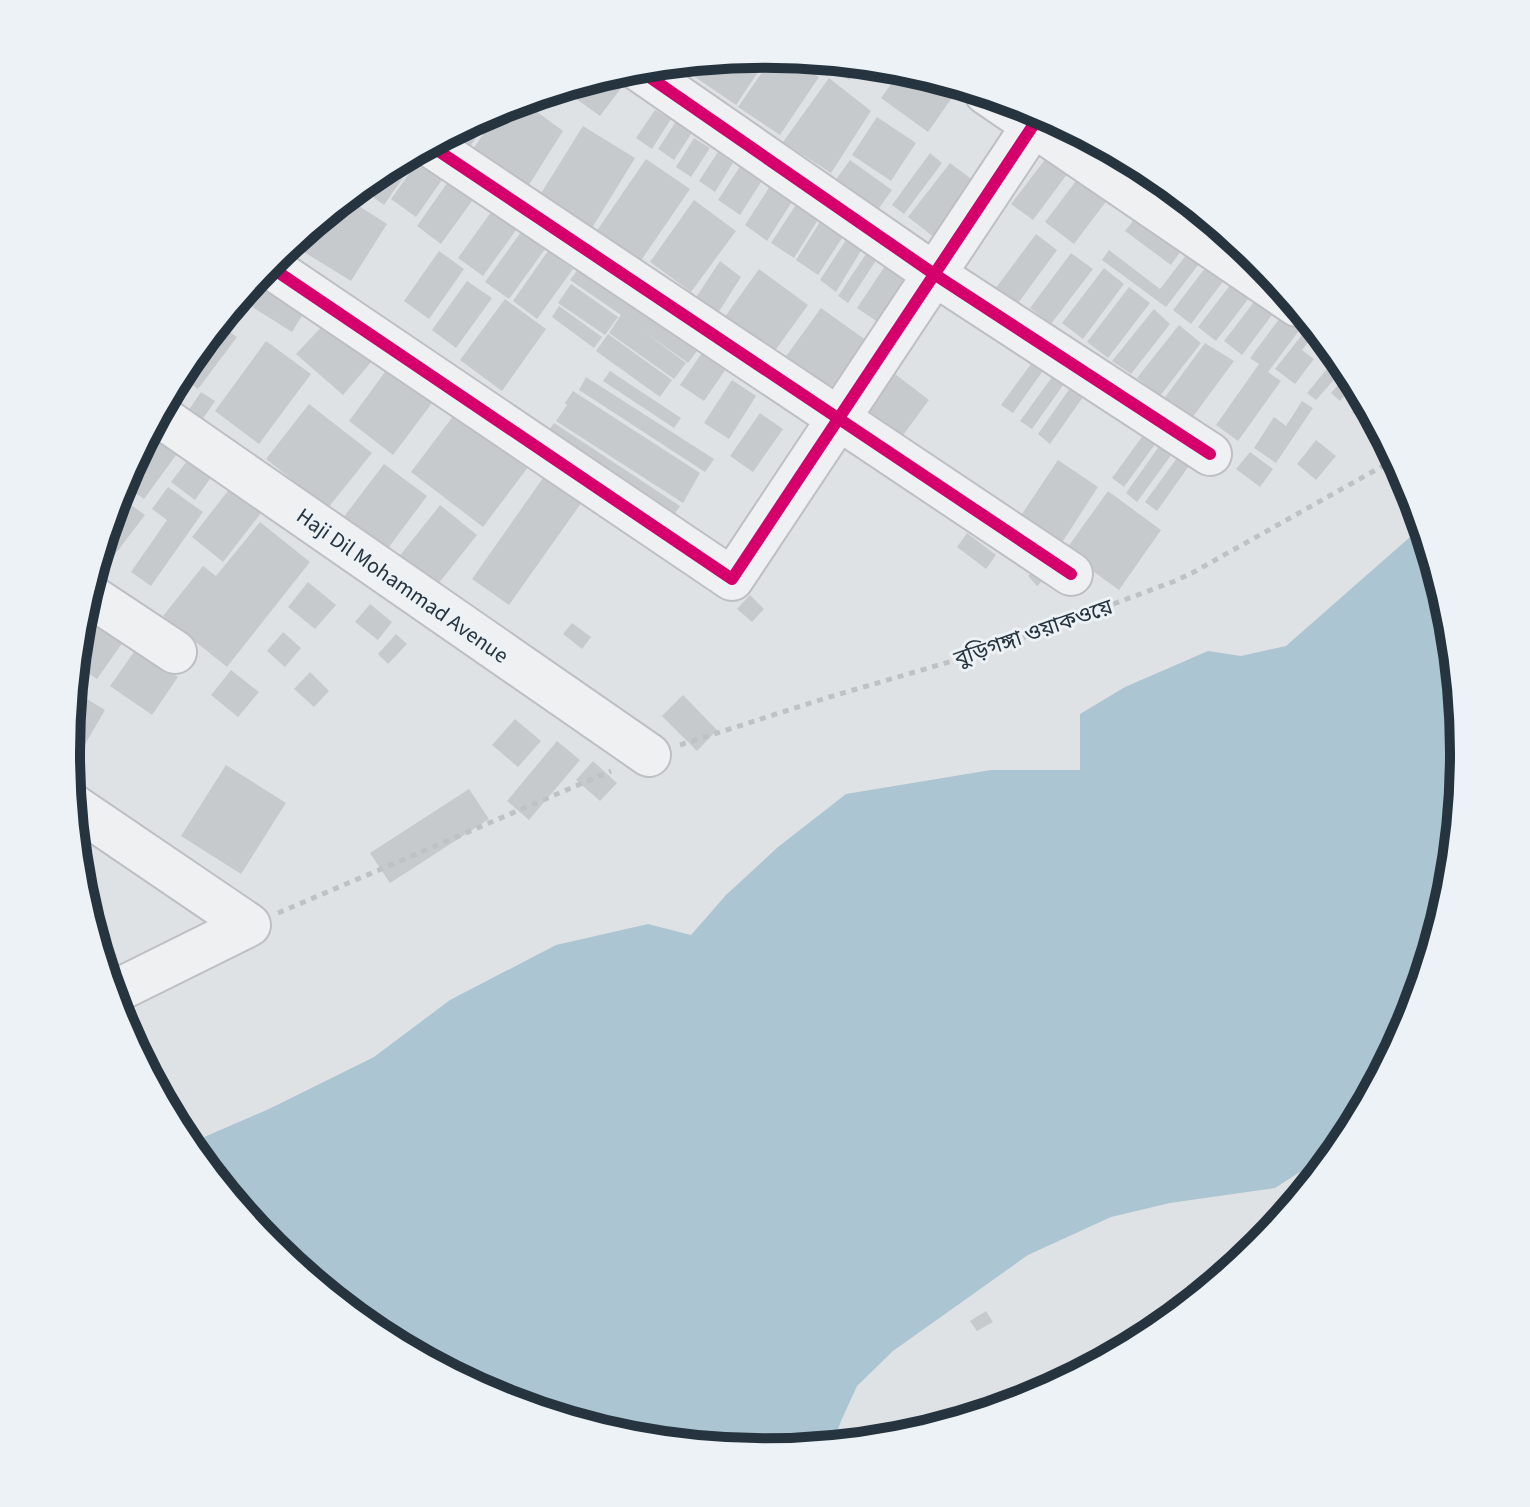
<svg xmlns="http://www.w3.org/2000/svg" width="1530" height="1507" font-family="'Source Sans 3','Noto Sans Bengali',sans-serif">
<rect width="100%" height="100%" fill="#dfe2e5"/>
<path fill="#acc5d2" d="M 1424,529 L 1451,617 L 1464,754 L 1451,890 L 1411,1022 L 1346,1142 L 1334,1158 L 1325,1156 L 1275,1188 L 1170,1203 L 1111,1217 L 1028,1255 L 893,1351 L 857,1386 L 841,1421 L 832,1446 L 765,1453 L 628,1439 L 497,1400 L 376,1335 L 270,1248 L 186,1145 L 271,1108 L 374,1057 L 450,1000 L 556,945 L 648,924 L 691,935 L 726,895 L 778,847 L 846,794 L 991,770 L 1080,770 L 1080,714 L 1125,687 L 1208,651 L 1241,656 L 1286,646 L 1410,537 Z"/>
<path fill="#c7cacd" d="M 765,54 L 770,54 L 736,105 L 695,77 L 706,60 Z
M 774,55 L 789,56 L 819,77 L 780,135 L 738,107 Z
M 699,60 L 689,76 L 671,63 Z
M 831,61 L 861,63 L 849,80 L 828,64 Z
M 872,65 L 882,66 L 895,67 L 889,74 Z
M 638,66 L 600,116 L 561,88 L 629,67 Z
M 903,68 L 926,75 L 954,95 L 928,132 L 881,98 Z
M 829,78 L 871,111 L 831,173 L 783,142 Z
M 521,100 L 563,131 L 529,185 L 474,148 L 501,106 Z
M 494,109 L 470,147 L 449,133 Z
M 655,110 L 671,119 L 652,149 L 636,138 Z
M 877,117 L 916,143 L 891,181 L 852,155 Z
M 677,120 L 693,131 L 674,160 L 658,149 Z
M 583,126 L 635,158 L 592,228 L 540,195 Z
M 694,138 L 710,148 L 691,177 L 676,167 Z
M 1106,147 L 1154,172 L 1160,177 L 1157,182 L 1105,149 Z
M 1053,149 L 1074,165 L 1033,220 L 1011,204 Z
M 426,150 L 451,167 L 416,217 L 391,199 Z
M 415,151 L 419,155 L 384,205 L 359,187 L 377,172 Z
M 718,152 L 733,163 L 715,192 L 699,181 Z
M 930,153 L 942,163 L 904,214 L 892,205 Z
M 646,159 L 690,189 L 640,262 L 596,232 Z
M 850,160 L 892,190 L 874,215 L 832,185 Z
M 950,163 L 982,187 L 940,242 L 908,217 Z
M 741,165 L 763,179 L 740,215 L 718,200 Z
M 1085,169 L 1114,191 L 1074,244 L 1045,222 Z
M 452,176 L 477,194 L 441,244 L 417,226 Z
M 772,183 L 795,197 L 767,241 L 745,225 Z
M 345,197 L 387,224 L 351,281 L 291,244 L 294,239 Z
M 694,200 L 736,231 L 691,292 L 650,262 Z
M 799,200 L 821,215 L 794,258 L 771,243 Z
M 494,208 L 519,226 L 483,276 L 458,258 Z
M 1140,212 L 1185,245 L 1171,265 L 1125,231 Z
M 823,217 L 846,232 L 818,275 L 796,260 Z
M 521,232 L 545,249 L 509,299 L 485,282 Z
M 850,234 L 865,244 L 836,292 L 820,280 Z
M 1036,234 L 1057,250 L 1016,306 L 995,289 Z
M 870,248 L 879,256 L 848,303 L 838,296 Z
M 1109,250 L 1160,289 L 1190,250 L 1202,260 L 1166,307 L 1102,260 Z
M 439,251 L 464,269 L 429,319 L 404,301 Z
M 548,251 L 573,269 L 537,319 L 513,301 Z
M 1071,253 L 1093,269 L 1051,324 L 1030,308 Z
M 720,261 L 741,277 L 718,313 L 695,299 Z
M 1209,263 L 1227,276 L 1191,324 L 1173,310 Z
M 582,264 L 700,347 L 688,363 L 643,331 L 686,363 L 674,379 L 609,333 L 621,315 L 570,280 Z
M 885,266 L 913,287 L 888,329 L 857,308 Z
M 1104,268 L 1124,284 L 1083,339 L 1062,323 Z
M 759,269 L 808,305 L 766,363 L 717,328 Z
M 261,271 L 308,306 L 292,332 L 238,298 Z
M 1234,280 L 1252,294 L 1216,341 L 1198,327 Z
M 467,281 L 492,298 L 456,348 L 432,330 Z
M 571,284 L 618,317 L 605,335 L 558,303 Z
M 1129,287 L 1150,303 L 1108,358 L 1087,342 Z
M 1260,294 L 1278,307 L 1242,355 L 1224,341 Z
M 505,299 L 546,329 L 502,391 L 460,360 Z
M 559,306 L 602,337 L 594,348 L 552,317 Z
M 821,308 L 870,343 L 826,393 L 779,366 Z
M 1154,309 L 1170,324 L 1131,374 L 1112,361 Z
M 1286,310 L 1304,324 L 1268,372 L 1281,381 L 1238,441 L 1216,425 L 1259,364 L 1250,358 Z
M 329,319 L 373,360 L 343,395 L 296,354 Z
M 218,323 L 237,337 L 198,389 L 178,375 L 184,365 Z
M 1179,325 L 1201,343 L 1160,396 L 1137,378 Z
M 1309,326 L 1317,331 L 1302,350 L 1314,359 L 1295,384 L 1275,369 Z
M 608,334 L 672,380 L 660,397 L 596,351 Z
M 266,341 L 311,374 L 259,444 L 215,411 Z
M 1205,343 L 1234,361 L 1192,418 L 1163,400 Z
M 706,347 L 730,363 L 704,401 L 680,385 Z
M 1041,350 L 1052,358 L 1013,413 L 1001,405 Z
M 393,361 L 438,395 L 393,455 L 349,421 Z
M 1331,364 L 1340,373 L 1316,400 L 1307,393 Z
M 1060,366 L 1071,374 L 1032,429 L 1020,421 Z
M 610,371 L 681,418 L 674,428 L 603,381 Z
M 1350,371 L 1356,383 L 1340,401 L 1331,393 Z
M 895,374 L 929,400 L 901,438 L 866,413 Z
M 586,377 L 714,459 L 705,472 L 579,390 Z
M 732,380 L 756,396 L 729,439 L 704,423 Z
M 1075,381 L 1088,390 L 1050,444 L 1038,434 Z
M 573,391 L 700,473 L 683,503 L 556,421 L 567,405 L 565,403 Z
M 201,392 L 215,401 L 200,423 L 186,414 Z
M 1364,397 L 1370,409 L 1361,419 L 1352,412 Z
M 1302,401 L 1313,408 L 1276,463 L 1254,448 L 1274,417 L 1286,426 Z
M 463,403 L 535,458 L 483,527 L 411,472 Z
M 309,404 L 372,453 L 328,508 L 266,459 Z
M 760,413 L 783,429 L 753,472 L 730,456 Z
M 554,423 L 680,506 L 669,522 L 543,439 Z
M 1152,423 L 1164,432 L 1124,487 L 1112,478 Z
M 156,427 L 182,447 L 144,499 L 120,483 L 134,457 Z
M 1165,438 L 1177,447 L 1137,502 L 1126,493 Z
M 1316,440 L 1336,456 L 1316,480 L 1297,464 Z
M 1185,447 L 1196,456 L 1157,511 L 1145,502 Z
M 196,449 L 219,466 L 195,500 L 171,482 Z
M 1250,452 L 1273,469 L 1260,487 L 1236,469 Z
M 557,458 L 594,485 L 509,605 L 472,579 Z
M 1058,460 L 1098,487 L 1061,544 L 1020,517 Z
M 384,464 L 427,496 L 386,551 L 343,518 Z
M 241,474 L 272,499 L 223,562 L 192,537 Z
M 168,487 L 203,512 L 151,586 L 131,572 L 167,520 L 152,509 Z
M 1108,491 L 1161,530 L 1119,590 L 1065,551 Z
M 116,494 L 145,515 L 100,574 L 94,569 Z
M 440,505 L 477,535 L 435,588 L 398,558 Z
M 260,522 L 310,562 L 227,667 L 163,616 L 203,566 L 216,576 Z
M 967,533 L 996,555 L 986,569 L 957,547 Z
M 1040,564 L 1049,574 L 1037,586 L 1028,576 Z
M 308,582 L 336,605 L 315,629 L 288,607 Z
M 750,595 L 764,609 L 752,622 L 737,609 Z
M 370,604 L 392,622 L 378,640 L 355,622 Z
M 81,613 L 123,642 L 97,679 L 74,664 Z
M 572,623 L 591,637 L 582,649 L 563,634 Z
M 283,632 L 301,648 L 285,667 L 267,651 Z
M 396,634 L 407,644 L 388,664 L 378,654 Z
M 136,649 L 178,677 L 152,715 L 110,686 Z
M 231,670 L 259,692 L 238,717 L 211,695 Z
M 310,672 L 329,691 L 314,707 L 294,689 Z
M 72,690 L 105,710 L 77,758 L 66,752 Z
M 683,695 L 717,730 L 697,751 L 662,716 Z
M 515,719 L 541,741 L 518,767 L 492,745 Z
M 557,741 L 580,760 L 529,820 L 507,801 Z
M 593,761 L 617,783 L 600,801 L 576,780 Z
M 226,765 L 286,803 L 241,874 L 181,836 Z
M 469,789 L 489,819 L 390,883 L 370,853 Z
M 986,1311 L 993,1322 L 977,1331 L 970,1321 Z"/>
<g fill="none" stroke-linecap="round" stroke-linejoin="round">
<defs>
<path id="minor" d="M 635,67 L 934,274 L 1210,454
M 986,93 L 1297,305
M 428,144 L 1071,574
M 266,264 L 732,579 L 1042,112
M 157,414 L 649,755
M 86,593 L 175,652
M 71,804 L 249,925 L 110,994"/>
</defs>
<use href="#minor" stroke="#bdc0c3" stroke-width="46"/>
<path stroke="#bfc2c5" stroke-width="5" stroke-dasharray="6 6" stroke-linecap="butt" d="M 680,745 L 826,698 L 990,650 L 1175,581 L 1192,573 L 1397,458
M 278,913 L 611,771"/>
<use href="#minor" stroke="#eff0f2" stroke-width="42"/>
<defs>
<path id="cycleway" d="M 635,67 L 934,274 L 1210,454
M 428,144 L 1071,574
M 266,264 L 732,579 L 1042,112"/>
</defs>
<use href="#cycleway" stroke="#ecf2f5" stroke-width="17"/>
<use href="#cycleway" stroke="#d6006c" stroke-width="12"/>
</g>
<g text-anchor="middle" stroke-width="6" stroke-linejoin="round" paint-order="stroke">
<g font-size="22" fill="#26343f" stroke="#ecf2f5">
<text transform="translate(403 585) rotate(35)" y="8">Haji Dil Mohammad Avenue</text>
<text transform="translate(1033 632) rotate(-19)" y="8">বুড়িগঙ্গা ওয়াকওয়ে</text>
</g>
</g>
<path d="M0 0H1530V1507H0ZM80 753a685 685 0 1 1 1370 0a685 685 0 1 1-1370 0Z" fill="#ecf2f5" fill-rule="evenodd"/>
<path fill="none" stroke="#26343f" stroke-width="10" d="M80 753a685 685 0 1 1 1370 0a685 685 0 1 1-1370 0Z"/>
</svg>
